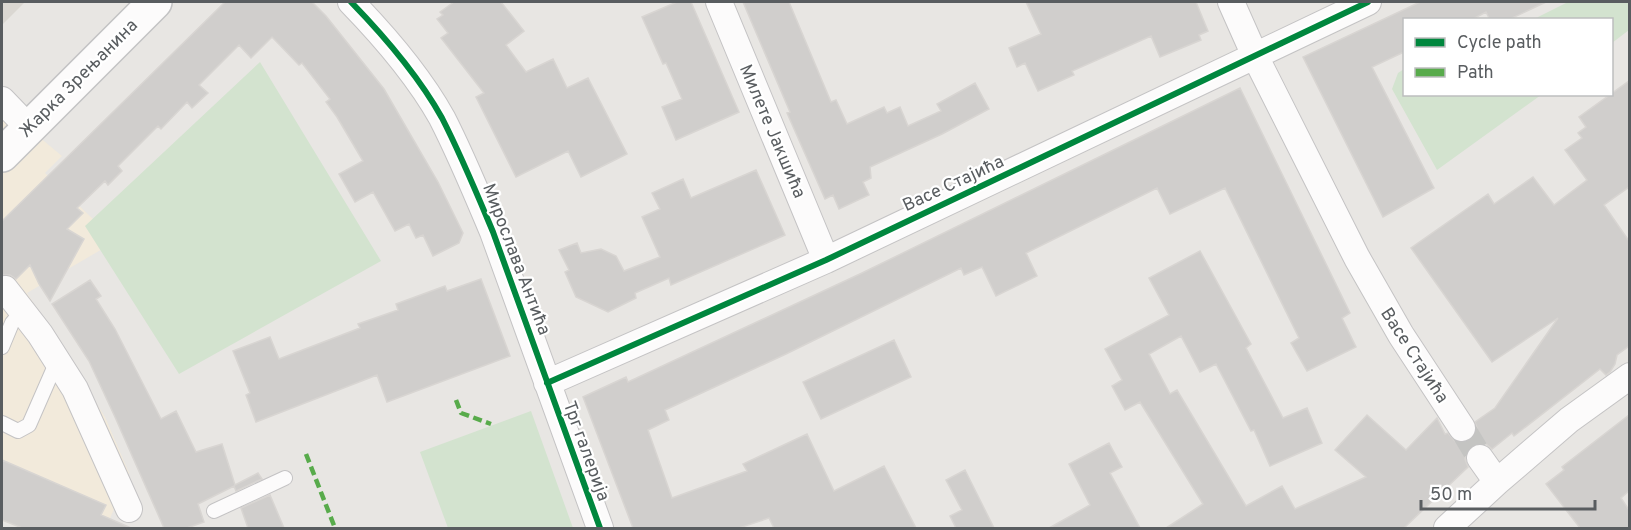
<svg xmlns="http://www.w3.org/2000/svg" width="1631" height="530" font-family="Overpass,sans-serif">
<rect width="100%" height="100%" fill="#e8e6e3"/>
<path fill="#f2eadb" d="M 2,106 L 62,156 L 45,173 L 116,241 L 27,293 L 105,417 L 129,473 L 106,528 L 21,528 L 2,521 Z"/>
<path fill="#dad7d2" d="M 2,2 L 25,2 L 2,25 Z"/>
<path fill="#d3e3cf" d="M 1568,2 L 1629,2 L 1629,30 L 1612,43 L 1612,20 L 1534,19 Z
M 260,62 L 381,261 L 179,374 L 85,226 Z
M 1404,69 L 1404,94 L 1541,95 L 1437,170 L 1392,89 L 1398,73 Z
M 531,411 L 573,528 L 448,528 L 420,452 Z"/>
<path fill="#d0cecc" stroke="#d8d5d2" stroke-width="1.5" d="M 225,2 L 312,2 L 326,16 L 384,89 L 438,182 L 463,233 L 459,243 L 433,256 L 423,235 L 416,238 L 409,224 L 395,231 L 373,192 L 355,202 L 339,174 L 363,161 L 337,117 L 326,102 L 330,99 L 302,63 L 299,65 L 272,37 L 251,58 L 239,45 L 199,85 L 208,93 L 192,108 L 187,102 L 161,129 L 158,126 L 118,166 L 122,171 L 108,185 L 105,181 L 77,208 L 83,213 L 67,229 L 84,239 L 50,301 L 39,284 L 30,265 L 16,279 L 10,275 L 2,275 L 2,221 Z
M 454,2 L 501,2 L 524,31 L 506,45 L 526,72 L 553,59 L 567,88 L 588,78 L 627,154 L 581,177 L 568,151 L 516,177 L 476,97 L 484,93 L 441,38 L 448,33 L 437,19 L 443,15 L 440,12 Z
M 677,2 L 691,2 L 739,112 L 676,140 L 662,107 L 682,99 L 666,63 L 663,64 L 642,17 Z
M 743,2 L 789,2 L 831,102 L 836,100 L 847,124 L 884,107 L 887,113 L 900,107 L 908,126 L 941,111 L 937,104 L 975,83 L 989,109 L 942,134 L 870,167 L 871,178 L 863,182 L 869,195 L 839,209 L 833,195 L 825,199 L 787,113 L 790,112 Z
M 1026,2 L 1196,2 L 1208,31 L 1199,35 L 1201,40 L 1160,57 L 1151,36 L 1072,71 L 1074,75 L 1038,91 L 1025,63 L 1017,67 L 1009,48 L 1041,34 Z
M 1420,2 L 1546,2 L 1508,20 L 1490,20 L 1486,12 L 1471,20 L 1404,20 L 1404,52 L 1372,67 L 1434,188 L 1383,217 L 1303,57 Z
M 1629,81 L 1629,187 L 1604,205 L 1629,241 L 1629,346 L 1617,355 L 1615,364 L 1610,372 L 1606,375 L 1600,369 L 1514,436 L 1512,433 L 1492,449 L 1486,444 L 1479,443 L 1471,446 L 1467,451 L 1465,459 L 1468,467 L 1404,528 L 1166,528 L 1203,504 L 1140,402 L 1125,410 L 1112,386 L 1122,380 L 1105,349 L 1169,315 L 1149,278 L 1200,251 L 1251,344 L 1246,348 L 1283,418 L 1307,408 L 1322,443 L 1270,466 L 1254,430 L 1251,431 L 1216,364 L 1200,372 L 1181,336 L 1149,354 L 1170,394 L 1177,390 L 1246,506 L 1282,486 L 1295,509 L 1366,477 L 1335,450 L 1367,415 L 1406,450 L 1437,418 L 1445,434 L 1448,433 L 1455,441 L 1462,443 L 1470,441 L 1476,434 L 1477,428 L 1475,422 L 1495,408 L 1558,318 L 1492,362 L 1411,248 L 1488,194 L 1494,204 L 1533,177 L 1554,205 L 1587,180 L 1565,150 L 1582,138 L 1578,133 L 1586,127 L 1579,117 Z
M 1240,88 L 1350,313 L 1342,318 L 1356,347 L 1307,371 L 1291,343 L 1299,338 L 1225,188 L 1170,214 L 1157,188 L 1026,253 L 1037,276 L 996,296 L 982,267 L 964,275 L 961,268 L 786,354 L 665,410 L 669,420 L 648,430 L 672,498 L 747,471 L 743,464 L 807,434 L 834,491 L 884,466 L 916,528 L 774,528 L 769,518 L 739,528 L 633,528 L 583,397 L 626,377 L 628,382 L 862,273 Z
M 756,170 L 785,235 L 671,285 L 669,278 L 635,293 L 636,298 L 608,312 L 576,297 L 565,272 L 569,270 L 559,250 L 577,243 L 581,253 L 601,249 L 616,256 L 624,271 L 660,257 L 642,217 L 660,209 L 652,193 L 683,179 L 691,198 Z
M 481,279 L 510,356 L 387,402 L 377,375 L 256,422 L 246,395 L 250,393 L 233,351 L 270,337 L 279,359 L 360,328 L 358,324 L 398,310 L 396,304 L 445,286 L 447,291 Z
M 90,280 L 101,296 L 96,299 L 115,329 L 161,419 L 176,411 L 196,452 L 222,444 L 235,485 L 258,473 L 262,479 L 236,491 L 234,486 L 198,504 L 204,522 L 187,528 L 164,528 L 115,417 L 89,361 L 52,304 Z
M 894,340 L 911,377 L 821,419 L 803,382 Z
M 1629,415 L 1629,491 L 1621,498 L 1629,510 L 1629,528 L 1580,528 L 1546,484 L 1564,470 L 1562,467 Z
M 1109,443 L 1122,467 L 1110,473 L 1140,528 L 1049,528 L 1090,505 L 1069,464 Z
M 2,460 L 106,505 L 101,515 L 131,528 L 22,528 L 2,520 Z
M 965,470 L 994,528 L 956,528 L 950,516 L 962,510 L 946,480 Z
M 270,495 L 284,528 L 248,528 L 241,508 Z"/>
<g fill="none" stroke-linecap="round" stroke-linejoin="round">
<path stroke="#c4c4c2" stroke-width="26" stroke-dasharray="26 13" stroke-linecap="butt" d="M 1462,428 L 1480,458"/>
<defs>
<path id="lane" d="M 2,347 L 12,323 L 23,310
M 2,423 L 18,431 L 29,425 L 57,361
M 214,511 L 285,478"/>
<path id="street" d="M 351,2 C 385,37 418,75 442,118 C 461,155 477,194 493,232 L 600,528
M 719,2 L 826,260
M 1231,2 L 1255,56 L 1357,258 L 1401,335 L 1462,428
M 2,100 L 29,128
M 5,289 L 40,334 L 75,389 L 129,509
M 547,383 L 826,260 L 1368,2
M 1480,458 L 1497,482
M 1447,528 L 1497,482 L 1569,420 L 1630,376"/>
<path id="secondary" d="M 2,155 L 155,2"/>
</defs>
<use href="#lane" stroke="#c4c3c4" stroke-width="16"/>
<use href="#street" stroke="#c4c3c4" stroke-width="28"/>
<use href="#secondary" stroke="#c3c3c4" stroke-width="36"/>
<use href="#lane" stroke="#fcfbfb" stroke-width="14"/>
<use href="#street" stroke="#fcfbfb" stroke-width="26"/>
<use href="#secondary" stroke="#fcfbfb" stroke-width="33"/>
<path stroke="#58ab4b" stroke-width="4.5" stroke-dasharray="9 4.5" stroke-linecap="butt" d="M 456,400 L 461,413 L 491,424
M 306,454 L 335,528"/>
<defs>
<path id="cycleway" d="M 351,2 C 385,37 418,75 442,118 C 461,155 477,194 493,232 L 600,528
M 547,383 L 826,260 L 1368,2"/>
</defs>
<use href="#cycleway" stroke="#fff" stroke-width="10"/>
<use href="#cycleway" stroke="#00873e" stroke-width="6"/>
</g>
<g text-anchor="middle" stroke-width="4.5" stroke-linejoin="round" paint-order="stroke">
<g font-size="18" fill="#595d60" stroke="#fff">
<text transform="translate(78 78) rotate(-45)" y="6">Жарка Зрењанина</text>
<text transform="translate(773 131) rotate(67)" y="6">Милете Јакшића</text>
<text transform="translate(953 183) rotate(-25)" y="6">Васе Стајића</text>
<text transform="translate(517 259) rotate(69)" y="6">Мирослава Антића</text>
<text transform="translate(1415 355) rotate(57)" y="6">Васе Стајића</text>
<text transform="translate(587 451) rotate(70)" y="6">Трг галерија</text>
</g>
</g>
<rect width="1631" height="530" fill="none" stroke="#595d60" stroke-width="6"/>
<rect x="1403" y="18" width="210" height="78" fill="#ffffff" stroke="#bdbebf" stroke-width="1.5"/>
<rect x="1415" y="38" width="30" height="9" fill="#00873e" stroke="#bdbebf" stroke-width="1.5"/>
<text x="1457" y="48" font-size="18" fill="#595d60">Cycle path</text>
<rect x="1415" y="68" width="30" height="9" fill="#58ab4b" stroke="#bdbebf" stroke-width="1.5"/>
<text x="1457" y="78" font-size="18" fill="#595d60">Path</text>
<path d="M1421 500v9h174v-9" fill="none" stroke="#595d60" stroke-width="3"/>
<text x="1430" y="500" font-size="18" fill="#595d60" stroke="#ffffff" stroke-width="4.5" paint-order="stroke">50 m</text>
</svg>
